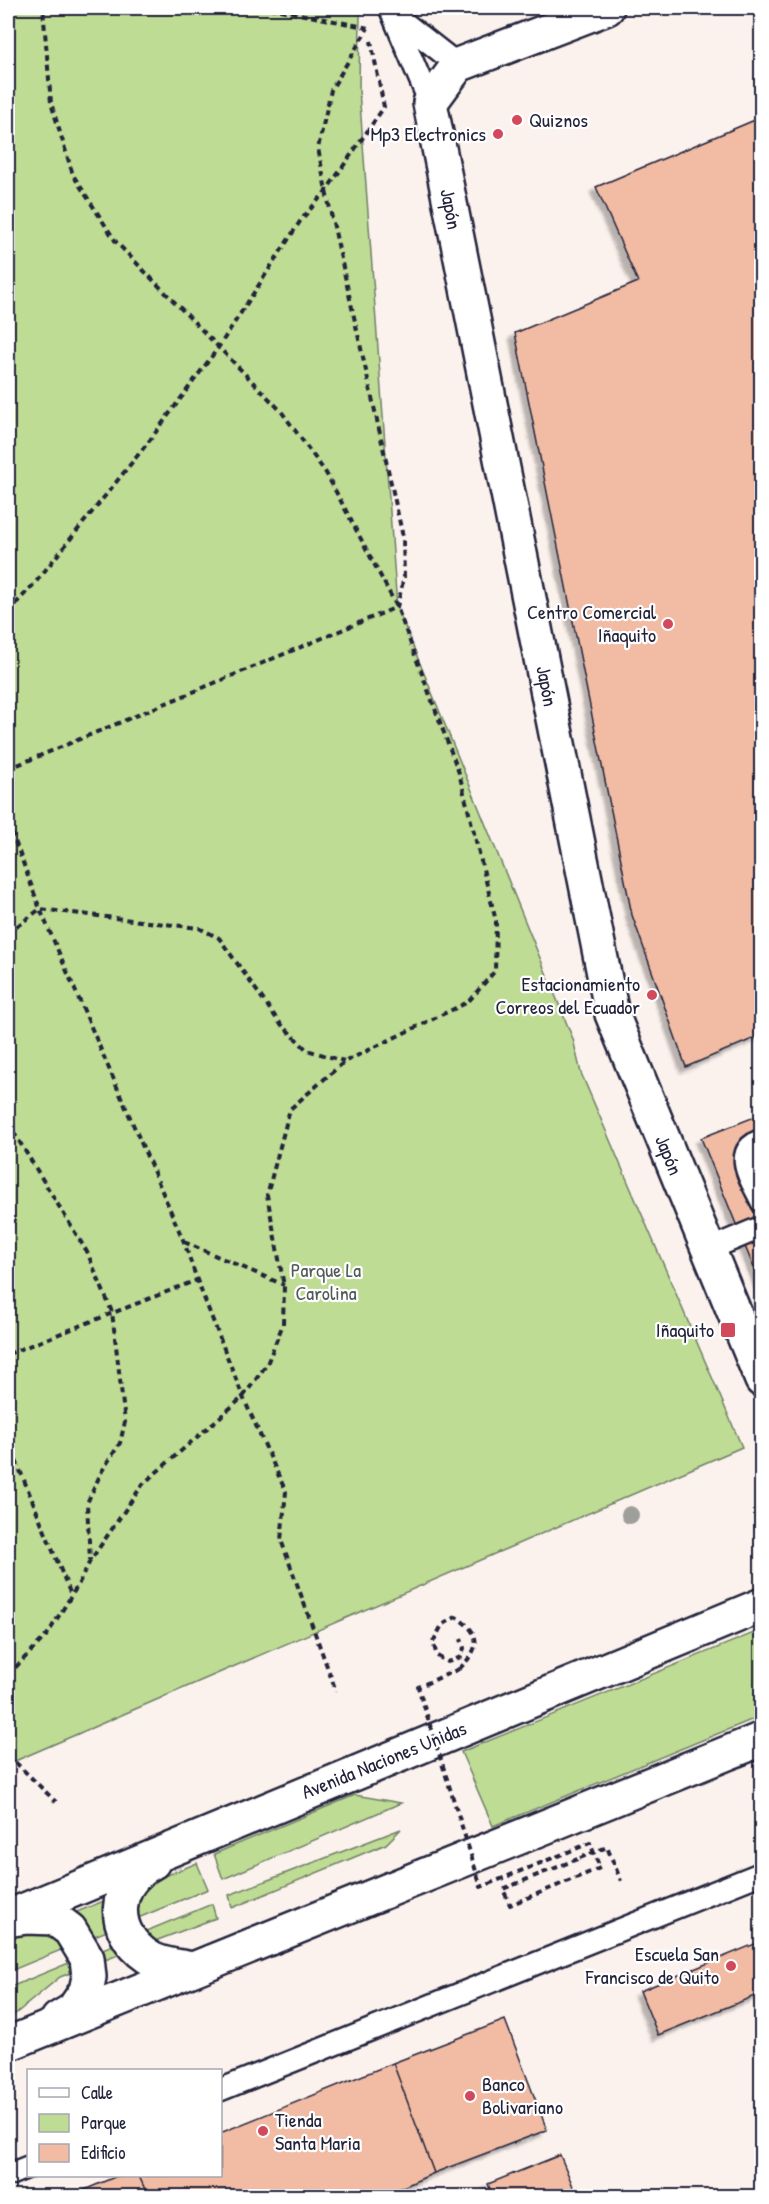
<svg xmlns="http://www.w3.org/2000/svg" width="769" height="2204" font-family="'Patrick Hand',sans-serif">
<defs>
<filter id="shadow"><feDropShadow dx="-5.5" dy="5.5" stdDeviation="1.5" flood-color="#0004"/></filter>
</defs>
<rect width="100%" height="100%" fill="#fcf2ed"/>
<filter id="ink" filterUnits="userSpaceOnUse"><feTurbulence type="fractalNoise" baseFrequency=".0167" numOctaves="2"/><feDisplacementMap in="SourceGraphic" scale="12" xChannelSelector="R" yChannelSelector="G"/><feConvolveMatrix kernelMatrix="1 2 1 2 8 2 1 2 1" color-interpolation-filters="sRGB"/></filter>
<g filter="url(#ink)">
<path fill="#bedc94" stroke="#707f68" stroke-width="1.5" d="M 8,8 L 376,8 L 360,14 L 359,90 L 397,607 L 573,1039 L 581,1073 L 742,1447 L 8,1764 Z
M 761,1630 L 761,1716 L 493,1826 L 461,1752 Z
M 355,1795 L 401,1803 L 223,1879 L 214,1854 Z
M 401,1829 L 386,1844 L 232,1908 L 229,1895 Z
M 197,1863 L 208,1889 L 8,1972 L 8,1940 Z
M 212,1904 L 216,1918 L 60,1977 L 8,2020 L 8,1988 Z"/>
<path fill="#f1bca3" stroke="#22223b" stroke-width="1.5" filter="url(#shadow)" d="M 762,117 L 762,1035 L 686,1067 L 632,915 L 515,333 L 638,282 L 596,187 Z
M 762,1114 L 762,1288 L 701,1138 Z
M 762,1941 L 762,1993 L 658,2035 L 640,1991 Z
M 505,2020 L 547,2130 L 434,2173 L 393,2063 Z
M 393,2063 L 434,2173 L 383,2196 L 148,2196 L 139,2176 L 220,2176 L 220,2133 Z
M 560,2155 L 577,2196 L 493,2196 L 488,2184 Z
M 117,2176 L 139,2176 L 148,2196 L 70,2196 Z"/>
<g fill="none" stroke-linecap="round" stroke-linejoin="round">
<defs>
<path id="lane" d="M 390,8 L 430,103
M 393,14 L 458,65
M 762,1140 C 730,1152 752,1180 762,1202
M 707,1250 L 762,1227
M 220,2090 L 762,1873
M 8,2175 L 28,2167"/>
<path id="street" d="M 607,8 L 458,65 L 430,103 L 612,1014 L 762,1380"/>
<path id="primary" d="M 153,1862 C 112,1884 109,1930 148,1957 C 160,1965 179,1966 193,1969
M 8,1917 L 762,1605
M 13,1919 L 27,1917 L 54,1918 L 70,1930 L 87,1958 L 89,1977 L 86,1991 L 73,2010 L 58,2019
M 8,2044 L 762,1739"/>
</defs>
<use href="#lane" stroke="#22223b" stroke-width="26"/>
<use href="#street" stroke="#22223b" stroke-width="38"/>
<use href="#primary" stroke="#22223b" stroke-width="38"/>
<path stroke="#22223b" stroke-width="4" stroke-dasharray="6 4.5" stroke-linecap="butt" d="M 270,8 L 369,28
M 8,612 L 35,583 L 150,440 L 218,348 L 301,220 L 326,191 L 384,107 L 371,41
M 8,769 L 397,607 L 404,577 L 403,537 L 326,191 L 318,148 L 331,90 L 368,28
M 8,822 L 40,909 L 184,1242 L 197,1280 L 243,1397 L 286,1492 L 281,1540 L 336,1691
M 8,933 L 40,909 L 199,928 L 219,938 L 279,1022 L 307,1050 L 344,1061
M 8,1123 L 87,1252 L 112,1312 L 125,1422 L 120,1443 L 102,1471 L 87,1503 L 90,1560
M 184,1242 L 284,1285
M 8,1354 L 197,1280
M 8,1441 L 71,1595
M 459,1669 C 480,1649 483,1634 456,1617 L 442,1625 L 433,1642 L 437,1656 L 448,1662 L 461,1657 L 464,1648 L 461,1639
M 8,1675 L 47,1635 L 78,1585 L 90,1561 L 143,1484 L 243,1397 L 267,1364 L 283,1324 L 284,1286 L 267,1195 L 290,1109 L 344,1062 L 468,1002 L 495,971 L 496,921 L 459,773 L 397,607 L 326,473 L 281,411 L 116,242 L 73,175 L 51,103 L 43,8
M 8,1755 L 56,1802
M 580,1858 L 607,1847 L 621,1881"/>
<use href="#lane" stroke="#fff" stroke-width="21"/>
<use href="#street" stroke="#fff" stroke-width="33"/>
<use href="#primary" stroke="#fff" stroke-width="33"/>
<path stroke="#22223b" stroke-width="4" stroke-dasharray="6 4.5" stroke-linecap="butt" d="M 459,1669 L 418,1687 L 481,1887 L 590,1843 L 600,1868 L 510,1905 L 503,1889 L 580,1858"/>
</g>
<circle fill="#9e9e9a" cx="630" cy="1515" r="9"/>
</g>
<g fill="#d1495b" stroke="#fff" stroke-width="2">
<circle cx="517" cy="120" r="6"/>
<circle cx="498" cy="134" r="6"/>
<circle cx="668" cy="624" r="6"/>
<circle cx="652" cy="995" r="6"/>
<rect x="720" y="1322" width="16" height="16" rx="3"/>
<circle cx="731" cy="1966" r="6"/>
<circle cx="470" cy="2096" r="6"/>
<circle cx="263" cy="2131" r="6"/>
</g>
<g text-anchor="middle" stroke-width="4.5" stroke-linejoin="round" paint-order="stroke">
<g font-size="20" fill="#22223b" stroke="#fff" text-anchor="end">
<text x="529" y="127" text-anchor="start">Quiznos</text>
<text x="486" y="141">Mp3 Electronics</text>
<text x="656" y="619">Centro Comercial<tspan x="656" dy="23">Iñaquito</tspan></text>
<text x="640" y="991">Estacionamiento<tspan x="640" dy="23">Correos del Ecuador</tspan></text>
<text x="714" y="1337">Iñaquito</text>
<text x="719" y="1961">Escuela San<tspan x="719" dy="23">Francisco de Quito</tspan></text>
<text x="482" y="2091" text-anchor="start">Banco<tspan x="482" dy="23">Bolivariano</tspan></text>
<text x="275" y="2127" text-anchor="start">Tienda<tspan x="275" dy="23">Santa Maria</tspan></text>
</g>
<g font-size="20" fill="#22223b" stroke="#fff">
<text transform="translate(451 209) rotate(79)" y="7">Japón</text>
<text transform="translate(547 686) rotate(79)" y="7">Japón</text>
<text transform="translate(669 1155) rotate(68)" y="7">Japón</text>
<text transform="translate(384 1760) rotate(-22)" y="7">Avenida Naciones Unidas</text>
</g>
<g font-size="20" fill="#515a56" stroke="#fff">
<text x="326" y="1277">Parque La<tspan x="326" dy="23">Carolina</tspan></text>
</g>
</g>
<rect width="769" height="2204" fill="none" stroke="#fff" stroke-width="30"/>
<rect x="15" y="15" width="739" height="2174" fill="none" stroke="#22223b" stroke-width="2" filter="url(#ink)"/>
<rect x="27" y="2069" width="195" height="108" fill="#ffffff" stroke="#a7a7b1" stroke-width="1.5"/>
<rect x="39" y="2088" width="30" height="9" fill="#ffffff" stroke="#a7a7b1" stroke-width="1.5"/>
<text x="81" y="2099" font-size="18" fill="#22223b">Calle</text>
<rect x="39" y="2114" width="30" height="18" fill="#bedc94" stroke="#a7a7b1" stroke-width="1.5"/>
<text x="81" y="2129" font-size="18" fill="#22223b">Parque</text>
<rect x="39" y="2144" width="30" height="18" fill="#f1bca3" stroke="#a7a7b1" stroke-width="1.5"/>
<text x="81" y="2159" font-size="18" fill="#22223b">Edificio</text>
</svg>
